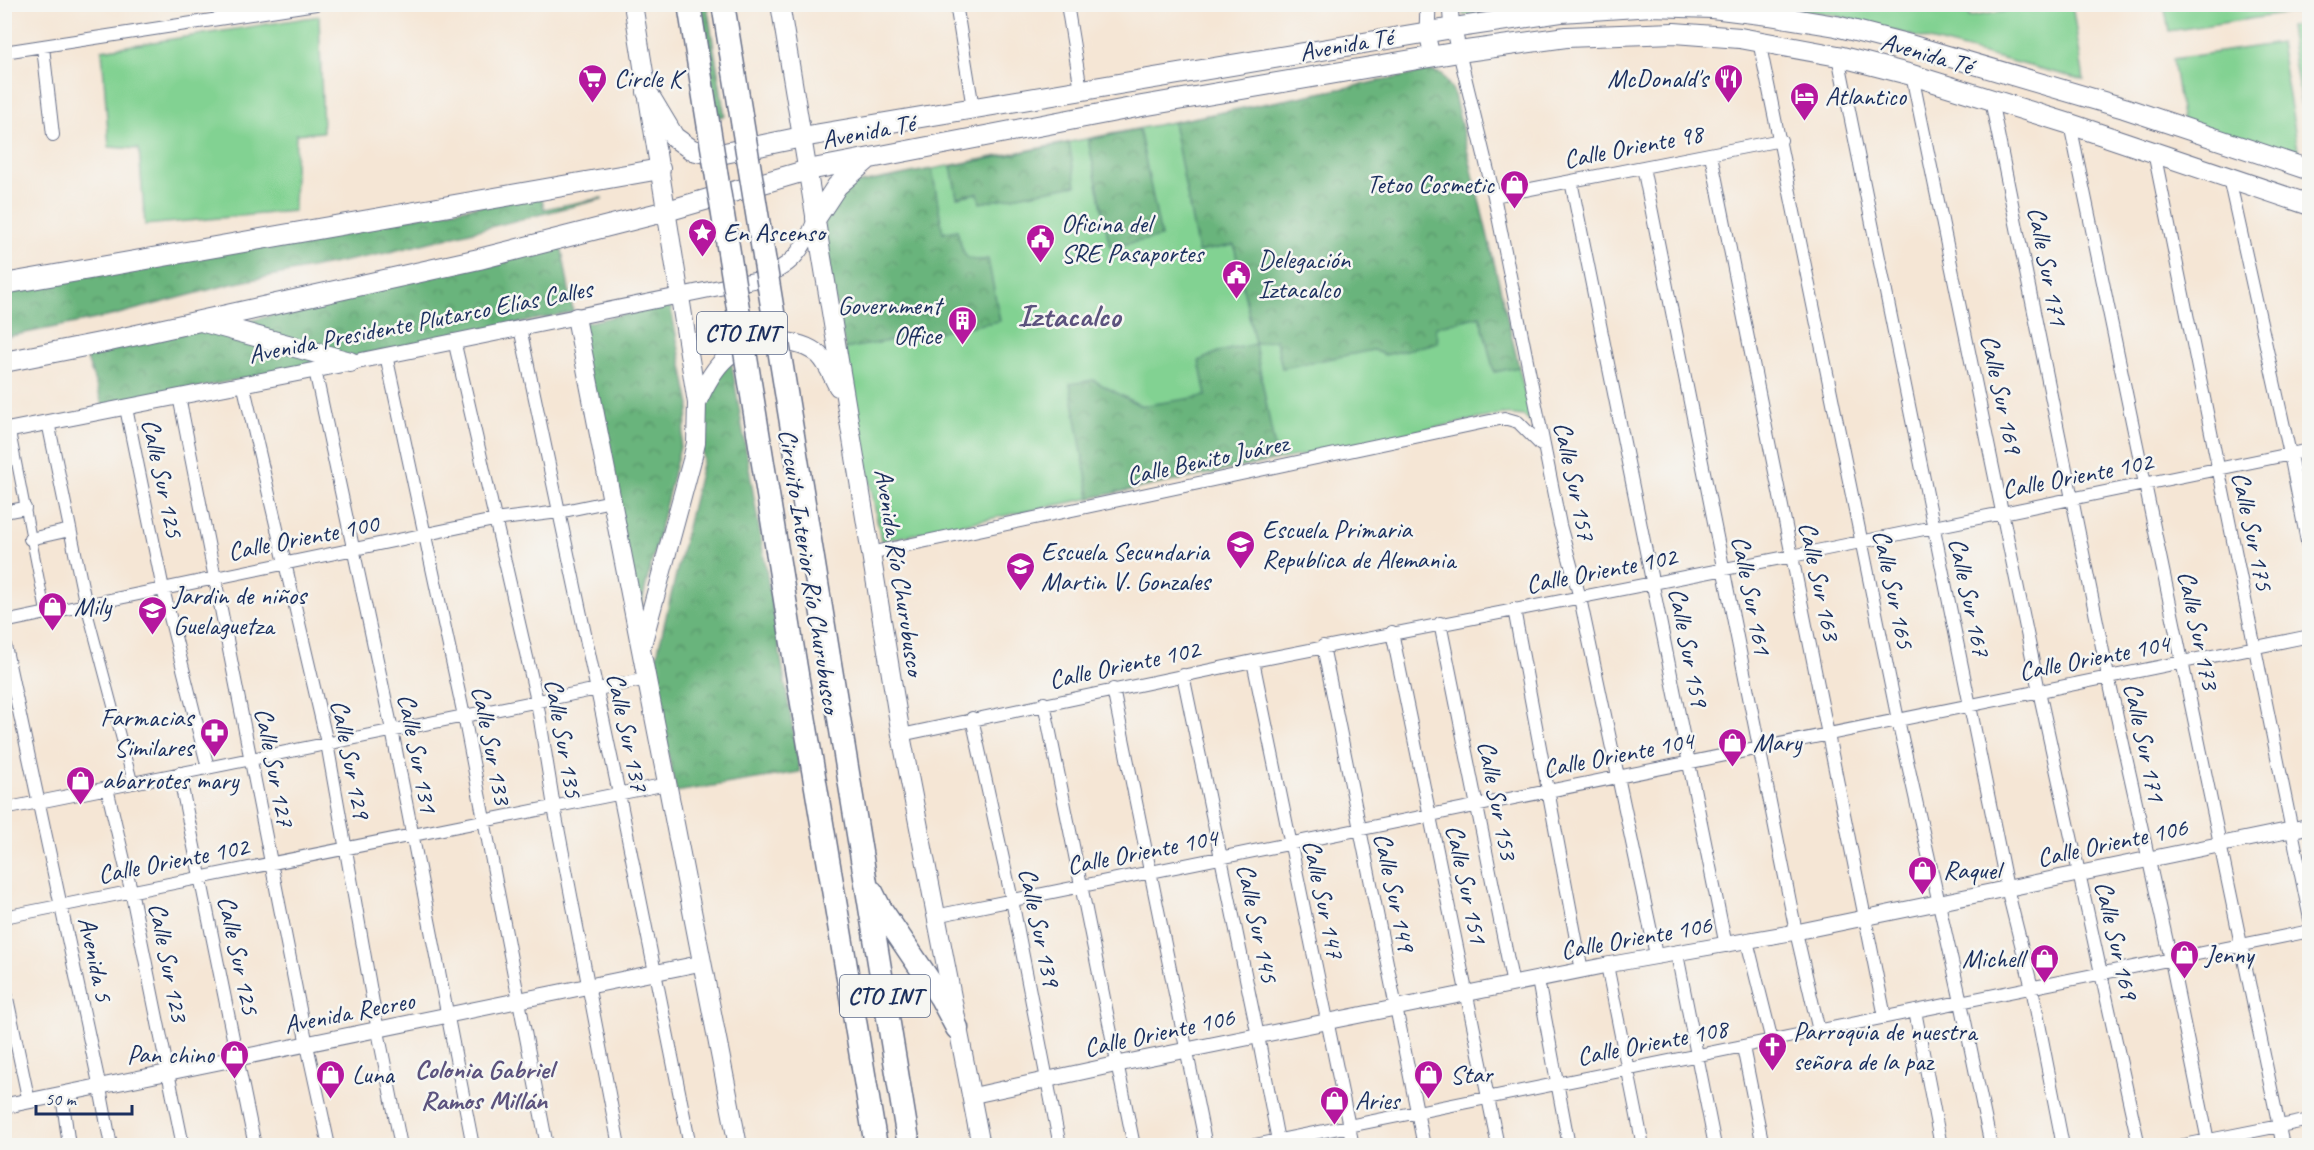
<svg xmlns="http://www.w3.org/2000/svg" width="2314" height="1150" font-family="Caveat,sans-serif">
<defs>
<pattern id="forest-crowns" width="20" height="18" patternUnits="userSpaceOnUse" patternTransform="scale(1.5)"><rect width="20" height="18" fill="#69b47c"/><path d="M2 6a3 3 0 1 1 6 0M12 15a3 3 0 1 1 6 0" fill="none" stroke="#569369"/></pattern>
</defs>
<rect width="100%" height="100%" fill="#f6f6f2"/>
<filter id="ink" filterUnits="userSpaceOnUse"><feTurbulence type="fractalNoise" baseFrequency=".0167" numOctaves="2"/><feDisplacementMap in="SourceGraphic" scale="12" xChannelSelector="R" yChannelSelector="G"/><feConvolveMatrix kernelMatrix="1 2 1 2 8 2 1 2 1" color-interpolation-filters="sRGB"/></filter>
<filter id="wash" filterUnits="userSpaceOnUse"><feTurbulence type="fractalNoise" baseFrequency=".008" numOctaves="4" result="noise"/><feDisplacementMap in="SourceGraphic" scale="24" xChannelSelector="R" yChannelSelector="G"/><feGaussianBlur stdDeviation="1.35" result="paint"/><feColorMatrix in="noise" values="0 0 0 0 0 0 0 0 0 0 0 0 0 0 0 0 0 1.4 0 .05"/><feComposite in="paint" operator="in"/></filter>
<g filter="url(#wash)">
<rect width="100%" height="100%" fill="#f5e6d5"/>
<path fill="#82d292" stroke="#4e8078" stroke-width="1.5" d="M 1464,5 L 1464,4 L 1540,5 L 1463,15 Z
M 1767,5 L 1967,5 L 1969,17 L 2046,5 L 2072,5 L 2084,80 L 1829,14 Z
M 2197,5 L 2309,4 L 2310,10 L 2169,31 L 2164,5 L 2185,5 L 2186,6 Z
M 319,16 L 323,132 L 296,134 L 294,211 L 145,225 L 139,149 L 109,147 L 102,50 Z
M 2309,24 L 2309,46 L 2299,48 L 2306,89 L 2309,89 L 2309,104 L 2301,105 L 2289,27 Z
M 2280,43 L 2300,161 L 2183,123 L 2173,59 Z
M 1431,71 L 1441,74 L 1453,91 L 1532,423 L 1524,416 L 1502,414 L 881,541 L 845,349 L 856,184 Z"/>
<path fill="url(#forest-crowns)" stroke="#42726d" stroke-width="1.5" d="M 695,5 L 707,5 L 725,116 L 711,118 Z
M 1431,71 L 1441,74 L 1453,91 L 1519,367 L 1494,372 L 1480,316 L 1435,327 L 1438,342 L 1436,343 L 1385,355 L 1373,350 L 1282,368 L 1276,340 L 1255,344 L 1277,460 L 1090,498 L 1070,384 L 1093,380 L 1141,406 L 1206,396 L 1199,361 L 1218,352 L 1255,344 L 1234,245 L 1198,252 L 1173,122 Z
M 1139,129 L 1161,237 L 1110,247 L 1088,140 Z
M 1069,143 L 1076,185 L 980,203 L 978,193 L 957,197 L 951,166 Z
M 932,169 L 943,233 L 957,230 C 964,253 961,264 988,259 L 1000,321 L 845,349 L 822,236 L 829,202 L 838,192 L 856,184 Z
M 541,195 L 544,209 L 602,198 L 602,199 L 386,253 L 231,284 L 111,316 L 5,337 L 5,288 Z
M 560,239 L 573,312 L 352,357 L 230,326 Z
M 670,304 L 690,406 L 639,614 L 575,325 Z
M 210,328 L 330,362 L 103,406 L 85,353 Z
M 731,360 L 800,772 L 676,792 L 652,676 L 703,460 L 698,390 Z"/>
</g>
<g filter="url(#ink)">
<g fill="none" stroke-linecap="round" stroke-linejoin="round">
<defs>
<path id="pedestrian" d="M 10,429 L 46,614
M 86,606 L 133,783"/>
<path id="minor" d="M 956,4 L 973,108
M 1067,4 L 1081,90
M 1759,41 L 1898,720 L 1961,1002 L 1991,1146
M 43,47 L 53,135
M 4,52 L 316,4
M 1459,52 L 1494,196 L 1560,525 L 1580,598 L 1656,955
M 1838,56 L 2007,888 L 2032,988 L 2063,1146
M 1912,75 L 2039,691 L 2139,1146
M 1991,100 L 2108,676 L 2171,960 L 2209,1146
M 2070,124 L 2283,1146
M 2154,152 L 2310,919
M 1711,155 L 1885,1017
M 1643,167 L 1796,932 L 1819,1031
M 2229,178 L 2290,454 L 2310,557
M 1571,181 L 1726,946
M 1494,196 L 1781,140
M 520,328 L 619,794 L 690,1146
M 454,340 L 537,701 L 554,807 L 619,1146
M 386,355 L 464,716 L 547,1146
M 315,370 L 392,730 L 473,1146
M 243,383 L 327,743 L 378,1031 L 401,1146
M 179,396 L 307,1045 L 329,1146
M 126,408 L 163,589 L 208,768
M 48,422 L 86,606
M 4,512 L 25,508
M 30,539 L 70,530
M 870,553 L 1504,418 L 1518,422 L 1541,445
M 1514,609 L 1582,971
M 4,622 L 494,520 L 559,512 L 612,501
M 1440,623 L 1513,985
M 1392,632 L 1498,1146
M 4,641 L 100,1088 L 111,1146
M 1323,646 L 1424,1146
M 1253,661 L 1353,1146
M 1183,675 L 1258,1036 L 1279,1146
M 1113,689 L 1206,1146
M 1044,703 L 1134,1146
M 972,718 L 1012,900 L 1060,1146
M 901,735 L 1253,661 L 1792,556 L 2310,450
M 179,773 L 255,1146
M 107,788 L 131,890 L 183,1146
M 4,809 L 647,679
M 935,916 L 2310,636
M 4,917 L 667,784
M 1747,941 L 1772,1041
M 1677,954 L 1715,1146
M 1607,965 L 1643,1146
M 1538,980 L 1569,1146
M 4,984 L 29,1102
M 1915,1011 L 1941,1146
M 1743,1047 L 1763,1146
M 62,1095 L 69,1146
M 1250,1146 L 2310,931
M 2179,1146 L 2310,1120"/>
<path id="tertiary" d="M 1428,4 L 1427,33 L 1432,56
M 1450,4 L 1451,18 L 1459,52
M 4,431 L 315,370 L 756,280 C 792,267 803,252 816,218
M 971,1096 L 1118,1064 L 1607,965 L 1796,932 L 2310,826
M 4,1106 L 702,963"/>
<path id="secondary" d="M 633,4 L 697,403 L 696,443 L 692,460 L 642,645
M 780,4 L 901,735 L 981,1146
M 576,317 L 738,1146
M 697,403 C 704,387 713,369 727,357 C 750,339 796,335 819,355 C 828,364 832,376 838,387"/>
<path id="primary" d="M 647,92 L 674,137 L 692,150 L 715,155 L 802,137 L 1453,28 L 1561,12 L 1652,6 L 1712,8 L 1769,15 L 1836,26 L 1910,45 L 2124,108 L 2310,170
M 816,218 L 837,186 L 867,160
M 4,284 L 660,169
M 204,322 L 350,362
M 4,362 L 105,342 L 479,259 L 667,211 L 808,170 L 1142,106 L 1459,52 L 1566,37 L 1674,33 L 1740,38 L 1838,56 L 1912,75 L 2070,124 L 2310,205"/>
<path id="motorway" d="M 829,657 L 909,1146
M 795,662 L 876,1146
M 872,892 L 880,908 L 941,998 L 957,1028"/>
</defs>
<use href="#pedestrian" stroke="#676f88" stroke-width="11"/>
<use href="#minor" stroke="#676f88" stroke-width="14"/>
<use href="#tertiary" stroke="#676f88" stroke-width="17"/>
<use href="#secondary" stroke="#676f88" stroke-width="20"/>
<use href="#primary" stroke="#676f88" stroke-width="22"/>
<use href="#motorway" stroke="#676f88" stroke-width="25"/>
<use href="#pedestrian" stroke="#fff" stroke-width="9"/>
<use href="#minor" stroke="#fff" stroke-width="12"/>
<use href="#tertiary" stroke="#fff" stroke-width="15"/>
<use href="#secondary" stroke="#fff" stroke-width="18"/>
<use href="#primary" stroke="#fff" stroke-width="20"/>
<use href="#motorway" stroke="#fff" stroke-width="22"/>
<defs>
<path id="motorway-bridge" d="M 689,4 L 795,662
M 723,4 L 829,657"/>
</defs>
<use href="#motorway-bridge" stroke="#676f88" stroke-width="25" stroke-linecap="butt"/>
<use href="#motorway-bridge" stroke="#fff" stroke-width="22"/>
</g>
</g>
<defs>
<symbol id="supermarket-pin" viewBox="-11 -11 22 30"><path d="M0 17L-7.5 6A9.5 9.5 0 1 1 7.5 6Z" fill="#b5179e" stroke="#f6f6f2"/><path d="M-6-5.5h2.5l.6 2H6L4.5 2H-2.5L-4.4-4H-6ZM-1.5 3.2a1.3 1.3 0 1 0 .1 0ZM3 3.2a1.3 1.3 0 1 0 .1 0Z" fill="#fff"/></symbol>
<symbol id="restaurant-pin" viewBox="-11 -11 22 30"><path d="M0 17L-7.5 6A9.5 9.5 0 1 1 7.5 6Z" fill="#b5179e" stroke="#f6f6f2"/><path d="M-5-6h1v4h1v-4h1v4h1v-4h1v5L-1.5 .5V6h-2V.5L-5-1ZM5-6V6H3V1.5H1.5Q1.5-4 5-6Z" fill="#fff"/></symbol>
<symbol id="hotel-pin" viewBox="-11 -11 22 30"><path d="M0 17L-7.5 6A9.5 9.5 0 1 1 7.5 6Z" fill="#b5179e" stroke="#f6f6f2"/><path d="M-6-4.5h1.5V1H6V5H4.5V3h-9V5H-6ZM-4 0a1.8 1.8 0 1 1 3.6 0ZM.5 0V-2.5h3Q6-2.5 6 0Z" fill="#fff"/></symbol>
<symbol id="shop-pin" viewBox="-11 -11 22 30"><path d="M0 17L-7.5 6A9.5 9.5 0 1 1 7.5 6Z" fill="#b5179e" stroke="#f6f6f2"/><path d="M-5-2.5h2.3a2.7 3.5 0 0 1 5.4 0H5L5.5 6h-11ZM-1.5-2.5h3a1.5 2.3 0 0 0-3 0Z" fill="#fff"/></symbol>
<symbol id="sight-pin" viewBox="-11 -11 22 30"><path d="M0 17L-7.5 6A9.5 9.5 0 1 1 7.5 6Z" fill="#b5179e" stroke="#f6f6f2"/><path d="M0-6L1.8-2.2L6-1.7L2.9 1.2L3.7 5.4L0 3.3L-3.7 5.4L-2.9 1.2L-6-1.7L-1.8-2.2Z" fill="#fff"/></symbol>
<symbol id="civic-pin" viewBox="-11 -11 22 30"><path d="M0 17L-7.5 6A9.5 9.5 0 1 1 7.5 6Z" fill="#b5179e" stroke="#f6f6f2"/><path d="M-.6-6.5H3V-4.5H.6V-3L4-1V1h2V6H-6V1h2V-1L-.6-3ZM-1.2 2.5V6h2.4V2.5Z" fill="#fff"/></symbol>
<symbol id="building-pin" viewBox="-11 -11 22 30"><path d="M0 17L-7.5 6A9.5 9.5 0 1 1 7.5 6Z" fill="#b5179e" stroke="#f6f6f2"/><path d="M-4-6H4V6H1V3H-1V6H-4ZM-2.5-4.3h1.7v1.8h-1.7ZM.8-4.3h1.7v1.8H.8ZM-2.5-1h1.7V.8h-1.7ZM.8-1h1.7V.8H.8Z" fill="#fff"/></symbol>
<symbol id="school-pin" viewBox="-11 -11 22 30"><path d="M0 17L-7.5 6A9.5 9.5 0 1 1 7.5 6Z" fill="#b5179e" stroke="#f6f6f2"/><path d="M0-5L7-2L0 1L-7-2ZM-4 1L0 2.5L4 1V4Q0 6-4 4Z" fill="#fff"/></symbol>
<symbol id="pharmacy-pin" viewBox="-11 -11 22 30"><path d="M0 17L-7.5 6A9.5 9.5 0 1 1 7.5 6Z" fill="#b5179e" stroke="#f6f6f2"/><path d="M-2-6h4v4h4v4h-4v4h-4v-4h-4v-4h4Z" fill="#fff"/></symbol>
<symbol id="church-pin" viewBox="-11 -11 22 30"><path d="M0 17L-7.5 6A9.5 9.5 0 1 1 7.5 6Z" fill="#b5179e" stroke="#f6f6f2"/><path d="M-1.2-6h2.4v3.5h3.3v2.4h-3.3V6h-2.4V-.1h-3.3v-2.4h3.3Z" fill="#fff"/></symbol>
</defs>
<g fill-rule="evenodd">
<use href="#supermarket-pin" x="576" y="62" width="33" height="45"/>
<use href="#restaurant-pin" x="1712" y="62" width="33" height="45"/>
<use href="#hotel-pin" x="1788" y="80" width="33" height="45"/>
<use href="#shop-pin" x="1498" y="168" width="33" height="45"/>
<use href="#sight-pin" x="686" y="216" width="33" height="45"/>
<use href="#civic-pin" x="1024" y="222" width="33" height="45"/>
<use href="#civic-pin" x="1220" y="258" width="33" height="45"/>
<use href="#building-pin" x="946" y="304" width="33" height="45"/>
<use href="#school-pin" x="1224" y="528" width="33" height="45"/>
<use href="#school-pin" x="1004" y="550" width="33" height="45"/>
<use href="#shop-pin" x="36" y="590" width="33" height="45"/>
<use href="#school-pin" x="136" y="594" width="33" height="45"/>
<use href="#pharmacy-pin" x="198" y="716" width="33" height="45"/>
<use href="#shop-pin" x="1716" y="726" width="33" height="45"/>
<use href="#shop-pin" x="64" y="764" width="33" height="45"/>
<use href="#shop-pin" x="1906" y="854" width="33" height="45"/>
<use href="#shop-pin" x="2168" y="938" width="33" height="45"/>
<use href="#shop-pin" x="2028" y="942" width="33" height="45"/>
<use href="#church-pin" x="1756" y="1030" width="33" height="45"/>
<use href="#shop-pin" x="218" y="1038" width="33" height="45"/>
<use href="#shop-pin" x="314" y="1058" width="33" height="45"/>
<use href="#shop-pin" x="1412" y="1058" width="33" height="45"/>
<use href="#shop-pin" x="1318" y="1084" width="33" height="45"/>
</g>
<g text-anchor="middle" stroke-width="5" stroke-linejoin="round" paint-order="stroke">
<g fill="#f6f6f2" stroke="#5d6b8a" stroke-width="1.5">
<rect x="697" y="312" width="90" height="42" rx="4.5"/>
<rect x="840" y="975" width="90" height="42" rx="4.5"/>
</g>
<g font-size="24" font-weight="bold" fill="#1b2f5e">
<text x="742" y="341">CTO INT</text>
<text x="885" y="1004">CTO INT</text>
</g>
<g font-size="26" fill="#1b2f5e" stroke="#f6f6f2">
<text transform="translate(1346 44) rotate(-10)" y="9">Avenida Té</text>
<text transform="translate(1927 53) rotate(16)" y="9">Avenida Té</text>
<text transform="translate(868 131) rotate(-11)" y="9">Avenida Té</text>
<text transform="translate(1633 146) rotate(-11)" y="9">Calle Oriente 98</text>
<text transform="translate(2048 266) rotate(79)" y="9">Calle Sur 171</text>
<text transform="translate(420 321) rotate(-11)" y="9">Avenida Presidente Plutarco Elías Calles</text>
<text transform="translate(2002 394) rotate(78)" y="9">Calle Sur 169</text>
<text transform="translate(1207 459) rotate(-12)" y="9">Calle Benito Juárez</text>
<text transform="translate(2077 475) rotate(-11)" y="9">Calle Oriente 102</text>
<text transform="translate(163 478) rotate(78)" y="9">Calle Sur 125</text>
<text transform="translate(1575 481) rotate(78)" y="9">Calle Sur 157</text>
<text transform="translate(2253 531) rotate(78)" y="9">Calle Sur 175</text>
<text transform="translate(303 537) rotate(-11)" y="9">Calle Oriente 100</text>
<text transform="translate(1601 570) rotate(-11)" y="9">Calle Oriente 102</text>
<text transform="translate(810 571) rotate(81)" y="9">Circuito Interior Río Churubusco</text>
<text transform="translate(900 572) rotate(81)" y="9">Avenida Río Churubusco</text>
<text transform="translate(1820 581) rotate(78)" y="9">Calle Sur 163</text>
<text transform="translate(1894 589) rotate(78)" y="9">Calle Sur 165</text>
<text transform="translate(1752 595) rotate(79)" y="9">Calle Sur 161</text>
<text transform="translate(1970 597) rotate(78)" y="9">Calle Sur 167</text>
<text transform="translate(2199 630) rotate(78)" y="9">Calle Sur 173</text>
<text transform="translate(1689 647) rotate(79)" y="9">Calle Sur 159</text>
<text transform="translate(2094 657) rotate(-11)" y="9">Calle Oriente 104</text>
<text transform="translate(1124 664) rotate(-12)" y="9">Calle Oriente 102</text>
<text transform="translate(628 732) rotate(78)" y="9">Calle Sur 137</text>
<text transform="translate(564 738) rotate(80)" y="9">Calle Sur 135</text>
<text transform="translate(2145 742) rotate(78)" y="9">Calle Sur 171</text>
<text transform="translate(492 745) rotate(79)" y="9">Calle Sur 133</text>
<text transform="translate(418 753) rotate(79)" y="9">Calle Sur 131</text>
<text transform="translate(1618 754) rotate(-11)" y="9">Calle Oriente 104</text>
<text transform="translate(351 759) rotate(79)" y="9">Calle Sur 129</text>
<text transform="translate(275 767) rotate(79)" y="9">Calle Sur 127</text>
<text transform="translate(1498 800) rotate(79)" y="9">Calle Sur 153</text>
<text transform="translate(2112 842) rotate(-12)" y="9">Calle Oriente 106</text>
<text transform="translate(1142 851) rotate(-11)" y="9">Calle Oriente 104</text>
<text transform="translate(173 860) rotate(-11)" y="9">Calle Oriente 102</text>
<text transform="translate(1467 884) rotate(78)" y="9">Calle Sur 151</text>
<text transform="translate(1395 892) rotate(78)" y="9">Calle Sur 149</text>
<text transform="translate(1324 899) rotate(78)" y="9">Calle Sur 147</text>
<text transform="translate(1258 923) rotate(78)" y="9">Calle Sur 145</text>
<text transform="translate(1040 927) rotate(78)" y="9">Calle Sur 139</text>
<text transform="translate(1636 937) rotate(-10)" y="9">Calle Oriente 106</text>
<text transform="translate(2117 940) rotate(77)" y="9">Calle Sur 169</text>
<text transform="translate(239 955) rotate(78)" y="9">Calle Sur 125</text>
<text transform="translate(96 959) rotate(78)" y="9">Avenida 5</text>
<text transform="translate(169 962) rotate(79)" y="9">Calle Sur 123</text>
<text transform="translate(349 1012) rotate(-11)" y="9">Avenida Recreo</text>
<text transform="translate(1159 1032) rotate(-12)" y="9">Calle Oriente 106</text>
<text transform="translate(1652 1042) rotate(-11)" y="9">Calle Oriente 108</text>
</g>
<g font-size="26" fill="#1b2f5e" stroke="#f6f6f2" text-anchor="start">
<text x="614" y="87">Circle K</text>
<text x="1708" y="87" text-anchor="end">McDonald's</text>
<text x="1825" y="105">Atlantico</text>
<text x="1494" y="193" text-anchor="end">Tetoo Cosmetic</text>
<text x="1061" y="232">Oficina del<tspan x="1061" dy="30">SRE Pasaportes</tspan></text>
<text x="723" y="241">En Ascenso</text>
<text x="1258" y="268">Delegación<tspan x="1258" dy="30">Iztacalco</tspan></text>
<text x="941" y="314" text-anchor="end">Government<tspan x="941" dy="30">Office</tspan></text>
<text x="1262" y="538">Escuela Primaria<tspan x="1262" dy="30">Republica de Alemania</tspan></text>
<text x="1041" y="560">Escuela Secundaria<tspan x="1041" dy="30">Martin V. Gonzales</tspan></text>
<text x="173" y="604">Jardin de niños<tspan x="173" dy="30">Guelaguetza</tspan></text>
<text x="74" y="615">Mily</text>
<text x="193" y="726" text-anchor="end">Farmacias<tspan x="193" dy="30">Similares</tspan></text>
<text x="1753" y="751">Mary</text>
<text x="102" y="789">abarrotes mary</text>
<text x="1943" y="879">Raquel</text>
<text x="2205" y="963">Jenny</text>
<text x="2024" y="967" text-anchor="end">Michell</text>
<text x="1793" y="1040">Parroquia de nuestra<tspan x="1793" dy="30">señora de la paz</tspan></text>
<text x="214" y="1063" text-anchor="end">Pan chino</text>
<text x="352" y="1083">Luna</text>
<text x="1450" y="1083">Star</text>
<text x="1355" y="1109">Aries</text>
</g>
<g font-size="27" font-weight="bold" fill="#5c537e" stroke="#f6f6f2">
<text x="484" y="1078">Colonia Gabriel<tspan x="484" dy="31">Ramos Millán</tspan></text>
</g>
<g font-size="32" font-weight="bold" fill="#5c537e" stroke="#f6f6f2">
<text x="1069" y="326">Iztacalco</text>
</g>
</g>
<rect width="2314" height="1150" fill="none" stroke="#f6f6f2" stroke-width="24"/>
<path d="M36 1105v9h96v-9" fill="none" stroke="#1b2f5e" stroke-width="3"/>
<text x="45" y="1105" font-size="18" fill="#1b2f5e" stroke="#f6f6f2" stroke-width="4.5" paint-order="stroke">50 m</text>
</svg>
